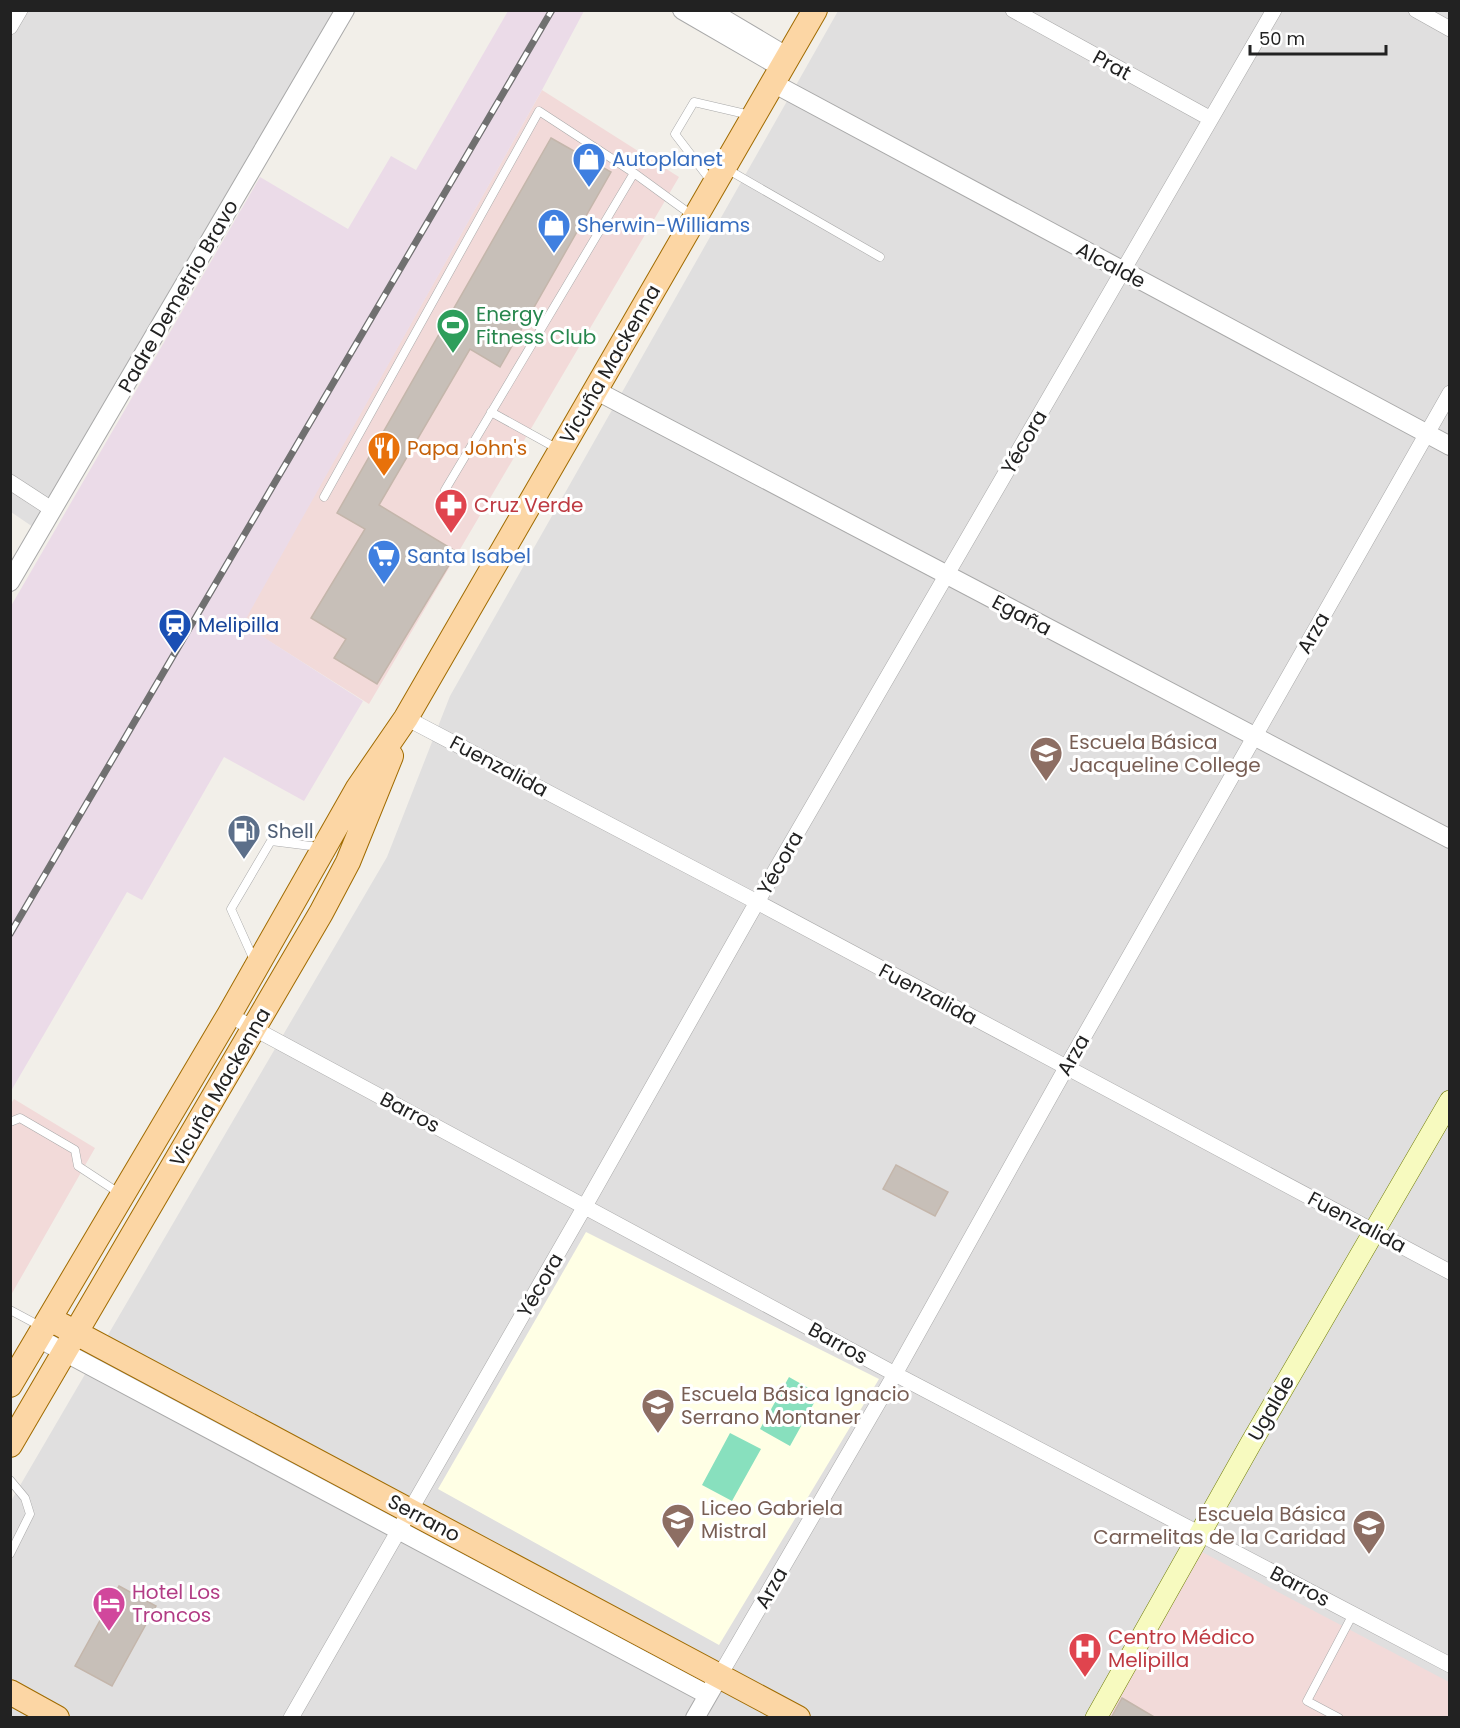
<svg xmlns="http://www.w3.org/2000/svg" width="1460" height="1728" font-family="Poppins,sans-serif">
<rect width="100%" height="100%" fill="#f2efe9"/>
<path fill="#e0dfdf" d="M 11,11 L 338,11 L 33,527 L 11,512 Z
M 838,11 L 1449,11 L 1449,1717 L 11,1718 L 11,1501 L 387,857 L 450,696 Z"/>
<path fill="#f2dad9" d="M 542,90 L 679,177 L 369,704 L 242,624 Z
M 14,1099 L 95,1148 L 11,1295 L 10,1105 Z
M 1202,1552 L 1449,1682 L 1449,1717 L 1108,1718 Z"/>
<path fill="#ebdbe8" d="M 508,11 L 584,11 L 542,90 L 243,624 L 363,701 L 304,801 L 224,757 L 142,900 L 127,892 L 11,1091 L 11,606 L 260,177 L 348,229 L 391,156 L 416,170 Z"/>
<path fill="#ffffe5" d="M 586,1232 L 879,1379 L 719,1645 L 438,1489 Z"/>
<path fill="#88e0be" d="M 789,1377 L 819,1394 L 790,1446 L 760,1429 Z
M 730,1433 L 761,1449 L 732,1501 L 702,1485 Z"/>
<path fill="#c7bfb8" stroke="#c4b6ab" stroke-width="1.5" d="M 551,138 L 611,172 L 500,367 L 470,349 L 379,505 L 457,552 L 377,684 L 334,658 L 346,639 L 311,618 L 365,529 L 337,513 Z
M 896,1165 L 948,1192 L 935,1216 L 883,1189 Z
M 119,1586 L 156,1606 L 112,1686 L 75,1666 Z
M 1122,1698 L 1156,1718 L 1111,1718 Z"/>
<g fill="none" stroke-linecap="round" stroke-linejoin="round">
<defs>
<path id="service" d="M 725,168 L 880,257
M 711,181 L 675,134 L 694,102 L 750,115
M 491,412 L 558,449
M 445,490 L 634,173
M 324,497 L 539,111 L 634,173 L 693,216
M 254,960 L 231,909 L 271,841 L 319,847
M 10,1122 L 20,1118 L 75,1150 L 78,1166 L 119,1193
M 10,1310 L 40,1326
M 10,1480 L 25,1498 L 30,1514 L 10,1554
M 1339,1718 L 1307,1701 L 1353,1614"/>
<path id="minor" d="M 1013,10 L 1211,119
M 1416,10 L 1450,29
M 10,27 L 20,10
M 10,482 L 53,510
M 406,718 L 757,902 L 1450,1272
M 229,1015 L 895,1374 L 1450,1665
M 720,1675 L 895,1374 L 1066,1068 L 1450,393
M 291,1718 L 585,1206 L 757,902 L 1274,10"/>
<path id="tertiary" d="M 682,10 L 782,68
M 709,10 L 788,57
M 773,83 L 1450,446
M 595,390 L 1450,839
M 10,582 L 345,10
M 38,1338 L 708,1695
M 695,1718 L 714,1685"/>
<path id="secondary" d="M 1096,1718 L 1251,1443 L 1450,1101"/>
<path id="primary" d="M 50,1319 L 798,1718
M 10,1385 L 229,1015 L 358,788 L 406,718 L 815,10
M 10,1445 L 321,913 L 348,862 L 391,756
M 10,1692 L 57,1718"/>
</defs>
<use href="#service" stroke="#a9a9a9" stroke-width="9"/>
<use href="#minor" stroke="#a9a9a9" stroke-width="16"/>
<use href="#tertiary" stroke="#a9a9a9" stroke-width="20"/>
<use href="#secondary" stroke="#707d05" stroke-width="22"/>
<use href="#primary" stroke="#a06b00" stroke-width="26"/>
<use href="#service" stroke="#fff" stroke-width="8"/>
<use href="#minor" stroke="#fff" stroke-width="15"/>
<use href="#tertiary" stroke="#fff" stroke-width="18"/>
<use href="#secondary" stroke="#f7fabf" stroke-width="21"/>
<use href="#primary" stroke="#fcd6a4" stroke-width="24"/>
<defs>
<path id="rail" d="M 10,934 L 552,10"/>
</defs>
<use href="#rail" stroke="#707070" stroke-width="7"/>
<use href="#rail" stroke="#fff" stroke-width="4.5" stroke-dasharray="14" stroke-linecap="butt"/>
</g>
<defs>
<symbol id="shop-pin" viewBox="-11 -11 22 30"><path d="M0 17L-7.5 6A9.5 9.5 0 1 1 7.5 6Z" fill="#3f7fe0" stroke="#fff"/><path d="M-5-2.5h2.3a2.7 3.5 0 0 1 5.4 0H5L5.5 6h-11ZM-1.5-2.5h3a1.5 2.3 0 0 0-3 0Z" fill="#fff"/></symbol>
<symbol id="stadium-pin" viewBox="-11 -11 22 30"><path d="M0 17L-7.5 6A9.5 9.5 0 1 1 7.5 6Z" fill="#2e9e5b" stroke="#fff"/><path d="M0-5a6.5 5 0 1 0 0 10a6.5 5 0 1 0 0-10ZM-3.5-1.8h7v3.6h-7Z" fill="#fff"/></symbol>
<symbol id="restaurant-pin" viewBox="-11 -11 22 30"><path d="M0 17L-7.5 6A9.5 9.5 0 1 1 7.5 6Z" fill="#e8710a" stroke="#fff"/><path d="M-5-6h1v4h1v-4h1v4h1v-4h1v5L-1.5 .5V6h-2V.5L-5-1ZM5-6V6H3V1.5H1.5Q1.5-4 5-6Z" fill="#fff"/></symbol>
<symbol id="pharmacy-pin" viewBox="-11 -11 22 30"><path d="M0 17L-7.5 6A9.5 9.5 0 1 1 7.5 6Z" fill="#e0444e" stroke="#fff"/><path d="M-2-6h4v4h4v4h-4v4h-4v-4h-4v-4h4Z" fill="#fff"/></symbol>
<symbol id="supermarket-pin" viewBox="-11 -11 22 30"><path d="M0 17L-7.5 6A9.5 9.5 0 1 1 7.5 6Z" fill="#3f7fe0" stroke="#fff"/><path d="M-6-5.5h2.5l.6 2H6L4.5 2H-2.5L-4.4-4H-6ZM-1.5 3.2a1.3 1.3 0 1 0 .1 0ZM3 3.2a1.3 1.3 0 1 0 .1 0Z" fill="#fff"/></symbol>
<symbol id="station-pin" viewBox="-11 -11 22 30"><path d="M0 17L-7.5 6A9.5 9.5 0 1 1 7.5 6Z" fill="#1a4fb4" stroke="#fff"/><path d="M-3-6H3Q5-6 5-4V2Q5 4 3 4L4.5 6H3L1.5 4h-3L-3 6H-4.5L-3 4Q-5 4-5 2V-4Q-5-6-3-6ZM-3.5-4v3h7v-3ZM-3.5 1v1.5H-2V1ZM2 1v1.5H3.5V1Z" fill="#fff"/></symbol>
<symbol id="school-pin" viewBox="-11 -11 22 30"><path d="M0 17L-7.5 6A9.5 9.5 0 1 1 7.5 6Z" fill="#8d6e63" stroke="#fff"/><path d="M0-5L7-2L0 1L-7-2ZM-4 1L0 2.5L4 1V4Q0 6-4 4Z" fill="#fff"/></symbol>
<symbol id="fuel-pin" viewBox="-11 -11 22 30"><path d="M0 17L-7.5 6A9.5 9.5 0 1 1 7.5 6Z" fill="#5c6f8a" stroke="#fff"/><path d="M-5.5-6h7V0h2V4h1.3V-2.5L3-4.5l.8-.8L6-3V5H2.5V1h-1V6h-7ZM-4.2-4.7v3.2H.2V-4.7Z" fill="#fff"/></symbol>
<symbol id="hotel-pin" viewBox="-11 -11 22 30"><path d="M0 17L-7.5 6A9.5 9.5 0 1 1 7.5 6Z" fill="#d1479c" stroke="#fff"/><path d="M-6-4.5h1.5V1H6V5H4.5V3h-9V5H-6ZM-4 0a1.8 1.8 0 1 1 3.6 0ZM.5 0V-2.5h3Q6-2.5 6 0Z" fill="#fff"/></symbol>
<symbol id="hospital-pin" viewBox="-11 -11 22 30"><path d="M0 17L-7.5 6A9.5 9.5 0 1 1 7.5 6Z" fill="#e0444e" stroke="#fff"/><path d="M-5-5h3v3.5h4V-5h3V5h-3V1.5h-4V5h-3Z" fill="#fff"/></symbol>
</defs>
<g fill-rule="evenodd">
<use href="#shop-pin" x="570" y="140" width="38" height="52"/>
<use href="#shop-pin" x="535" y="206" width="38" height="52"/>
<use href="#stadium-pin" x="434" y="306" width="38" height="52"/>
<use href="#restaurant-pin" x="365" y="429" width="38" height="52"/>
<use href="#pharmacy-pin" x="432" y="486" width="38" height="52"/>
<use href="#supermarket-pin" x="365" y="537" width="38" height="52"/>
<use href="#station-pin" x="156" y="606" width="38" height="52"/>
<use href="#school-pin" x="1027" y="734" width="38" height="52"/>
<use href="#fuel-pin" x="225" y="812" width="38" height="52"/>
<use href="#school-pin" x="639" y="1386" width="38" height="52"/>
<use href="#school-pin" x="659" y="1501" width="38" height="52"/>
<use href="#school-pin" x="1350" y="1507" width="38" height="52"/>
<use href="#hotel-pin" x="90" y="1584" width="38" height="52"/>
<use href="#hospital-pin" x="1066" y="1630" width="38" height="52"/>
</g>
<g text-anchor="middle" stroke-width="6" stroke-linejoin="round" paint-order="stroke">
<g font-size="20" fill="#222" stroke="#fff">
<text transform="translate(1112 65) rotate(29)" y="7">Prat</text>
<text transform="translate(1111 265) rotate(28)" y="7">Alcalde</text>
<text transform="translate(178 296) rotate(-60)" y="7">Padre Demetrio Bravo</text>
<text transform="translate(610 364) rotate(-60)" y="7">Vicuña Mackenna</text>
<text transform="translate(1024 442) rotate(-60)" y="7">Yécora</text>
<text transform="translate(1022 615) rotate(28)" y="7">Egaña</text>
<text transform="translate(1313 633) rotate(-60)" y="7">Arza</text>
<text transform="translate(499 766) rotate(28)" y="7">Fuenzalida</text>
<text transform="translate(780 863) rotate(-60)" y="7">Yécora</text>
<text transform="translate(928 994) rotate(28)" y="7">Fuenzalida</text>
<text transform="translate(1073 1055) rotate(-60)" y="7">Arza</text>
<text transform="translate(220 1087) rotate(-60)" y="7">Vicuña Mackenna</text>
<text transform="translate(410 1112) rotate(28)" y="7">Barros</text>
<text transform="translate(1357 1222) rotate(28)" y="7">Fuenzalida</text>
<text transform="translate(540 1285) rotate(-60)" y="7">Yécora</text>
<text transform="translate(838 1343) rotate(29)" y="7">Barros</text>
<text transform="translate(1271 1408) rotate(-60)" y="7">Ugalde</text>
<text transform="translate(424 1518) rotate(28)" y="7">Serrano</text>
<text transform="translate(1300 1586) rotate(28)" y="7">Barros</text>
<text transform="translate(771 1588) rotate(-60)" y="7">Arza</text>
</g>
<g font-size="20" fill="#366cbe" stroke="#fff" text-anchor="start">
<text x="612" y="166">Autoplanet</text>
<text x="577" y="232">Sherwin-Williams</text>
<text x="407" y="563">Santa Isabel</text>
</g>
<g font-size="20" fill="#27864d" stroke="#fff" text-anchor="start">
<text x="476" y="321">Energy<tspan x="476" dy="23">Fitness Club</tspan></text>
</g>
<g font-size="20" fill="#c56008" stroke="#fff" text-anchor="start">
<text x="407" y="455">Papa John's</text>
</g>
<g font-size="20" fill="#be3a42" stroke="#fff" text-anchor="start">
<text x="474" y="512">Cruz Verde</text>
<text x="1108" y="1644">Centro Médico<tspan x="1108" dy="23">Melipilla</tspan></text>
</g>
<g font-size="20" fill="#164399" stroke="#fff" text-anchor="start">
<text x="198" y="632">Melipilla</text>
</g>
<g font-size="20" fill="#785e54" stroke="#fff" text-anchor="start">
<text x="1069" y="749">Escuela Básica<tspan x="1069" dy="23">Jacqueline College</tspan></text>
<text x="681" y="1401">Escuela Básica Ignacio<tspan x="681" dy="23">Serrano Montaner</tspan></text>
<text x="701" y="1515">Liceo Gabriela<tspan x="701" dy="23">Mistral</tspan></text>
<text x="1346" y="1521" text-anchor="end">Escuela Básica<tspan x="1346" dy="23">Carmelitas de la Caridad</tspan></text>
</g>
<g font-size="20" fill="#4e5e75" stroke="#fff" text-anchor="start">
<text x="267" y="838">Shell</text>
</g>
<g font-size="20" fill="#b23c85" stroke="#fff" text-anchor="start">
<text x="132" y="1599">Hotel Los<tspan x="132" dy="23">Troncos</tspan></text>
</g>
</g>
<rect width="1460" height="1728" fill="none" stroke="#222222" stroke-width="24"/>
<path d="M1250 45v9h136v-9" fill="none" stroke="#222222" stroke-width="3"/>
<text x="1259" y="45" font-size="18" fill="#222222" stroke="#ffffff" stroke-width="4.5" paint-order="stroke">50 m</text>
</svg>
